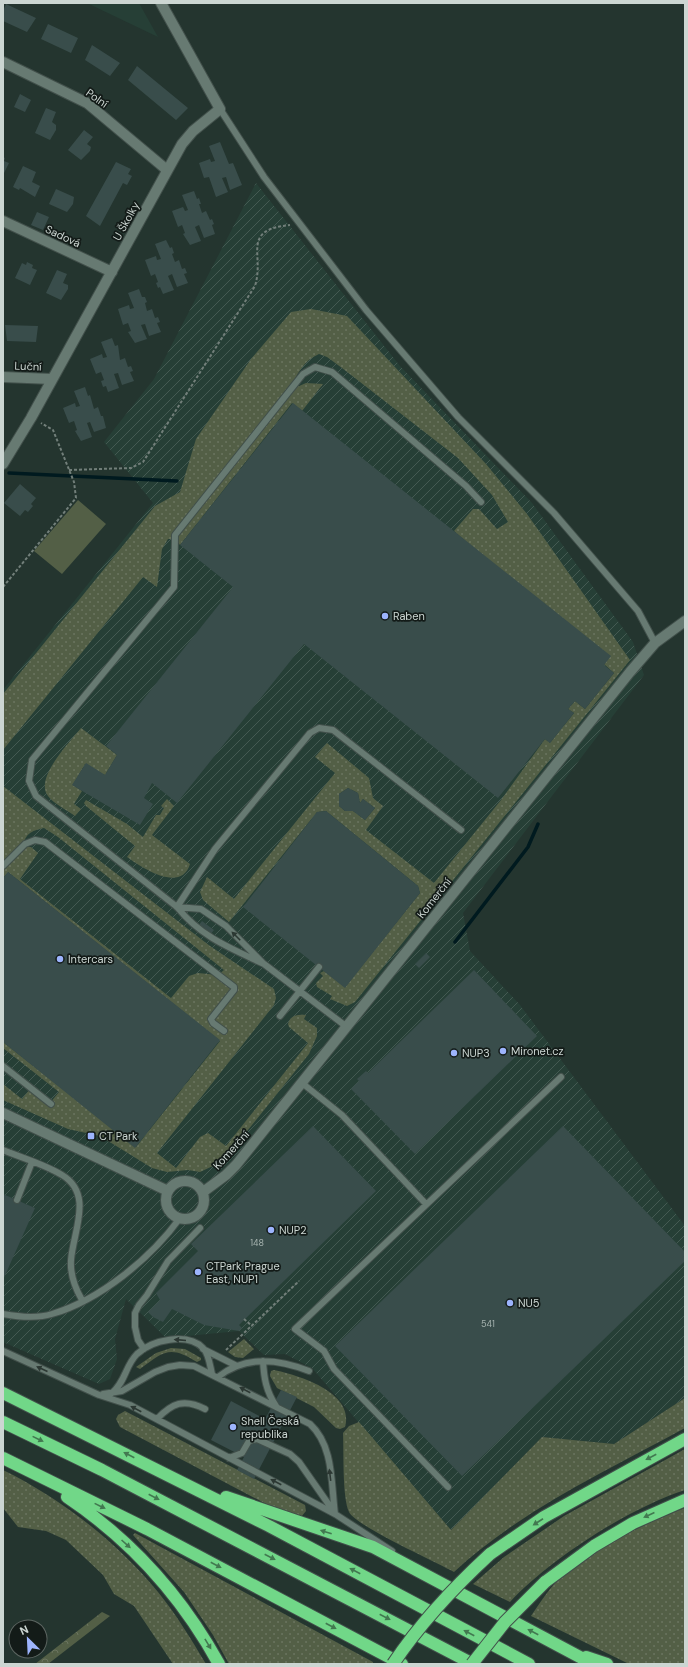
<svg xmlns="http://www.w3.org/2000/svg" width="688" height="1667" font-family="'DM Sans',sans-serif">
<defs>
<pattern id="industrial-furrows" width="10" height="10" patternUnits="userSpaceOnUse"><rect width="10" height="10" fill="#263f36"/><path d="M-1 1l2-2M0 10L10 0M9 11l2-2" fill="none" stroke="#445a52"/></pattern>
<pattern id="grass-dots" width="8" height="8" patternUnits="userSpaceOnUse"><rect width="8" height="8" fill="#535f46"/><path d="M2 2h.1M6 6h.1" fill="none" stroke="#6b7560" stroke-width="1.8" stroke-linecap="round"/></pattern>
<pattern id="forest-crowns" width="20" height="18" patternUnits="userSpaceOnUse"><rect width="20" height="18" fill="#535f46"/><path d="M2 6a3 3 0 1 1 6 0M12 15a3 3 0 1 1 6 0" fill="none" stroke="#6b7560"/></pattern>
</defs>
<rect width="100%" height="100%" fill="#24352f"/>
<path fill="#263f36" d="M 87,3 L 139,3 L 158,37 Z"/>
<path fill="url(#industrial-furrows)" d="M 256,183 L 400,366 L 532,503 L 633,642 L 644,675 L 463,913 L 470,951 L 520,1005 L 685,1226 L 685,1398 L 614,1444 L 542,1437 L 451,1530 L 312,1368 L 285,1354 L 264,1355 L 239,1331 L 166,1338 L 126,1299 L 115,1339 L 117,1359 L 110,1379 L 99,1384 L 3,1342 L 3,690 L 153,503 L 104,442 L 154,379 Z"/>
<path fill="url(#grass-dots)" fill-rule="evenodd" d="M 311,309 L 347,316 L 486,464 L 527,514 L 630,660 L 355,1002 L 347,1006 L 330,999 L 332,996 L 317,987 L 316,983 L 323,976 L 320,973 L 324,971 L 345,987 L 420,893 L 418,886 L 326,811 L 317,812 L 229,922 L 203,900 L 200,892 L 207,877 L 234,899 L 335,773 L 315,757 L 327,743 L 369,778 L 373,798 L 383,806 L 366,830 L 434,883 L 501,800 L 545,739 L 550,743 L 574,713 L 568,709 L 575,701 L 585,709 L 614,673 L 454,531 L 473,509 L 479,509 L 497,529 L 508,522 L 492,495 L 458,458 L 342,368 L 327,357 L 319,354 C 304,360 296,375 290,390 L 306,383 L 323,384 L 302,411 L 292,403 L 180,545 L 175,539 L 168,539 L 162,549 L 157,587 L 143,577 L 3,750 L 3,694 L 155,506 L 180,492 L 196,439 L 251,359 L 291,312 ZM 348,788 L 358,793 L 360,803 L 363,799 L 375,808 L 365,820 L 353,811 L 345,811 L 339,806 L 339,794 Z
M 81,728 L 117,755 L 105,775 L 85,764 L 73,785 L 82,791 L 74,804 L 81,809 L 75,816 C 67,810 54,804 48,796 C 34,778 70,742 81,728 Z
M 3,786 L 210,946 L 274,989 L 276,998 L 274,1005 L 157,1153 L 176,1168 L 200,1137 L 208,1133 L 226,1146 L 308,1043 L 289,1027 L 288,1024 C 290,1015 298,1014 306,1015 L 304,1019 L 317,1028 L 317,1036 L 309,1054 L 231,1151 L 215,1165 L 200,1172 L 188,1170 L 167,1172 L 152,1168 L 100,1136 L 68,1129 L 3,1100 L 3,1084 L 22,1099 L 31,1088 L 50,1103 L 59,1092 L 3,1048 L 3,1042 L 136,1147 L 220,1041 L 8,872 L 3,878 ZM 44,828 L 58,837 L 224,970 L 218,975 L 198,973 L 189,976 L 171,998 L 20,879 L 38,853 L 31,847 L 22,847 C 26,834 30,831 44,828 Z
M 167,799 L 174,806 L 152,835 L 190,864 C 181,894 141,867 127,857 L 135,846 L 86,806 L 84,803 L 86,800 L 127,824 L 143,837 L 156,815 L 160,815 L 164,808 L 161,806 Z
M 244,1339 L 254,1349 L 243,1358 L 235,1357 L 228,1352 Z
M 171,1348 L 185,1349 L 201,1358 L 201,1360 L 197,1362 C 170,1345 164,1351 140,1369 L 136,1367 L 156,1353 Z
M 274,1370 C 298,1375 355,1392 345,1427 L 340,1429 L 336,1428 L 314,1407 L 277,1388 L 270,1376 L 271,1371 Z
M 685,1398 L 685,1428 C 606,1471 521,1510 454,1572 C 436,1562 356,1526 349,1512 C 342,1496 344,1452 343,1433 L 349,1426 L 359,1422 L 451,1530 L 542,1437 L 614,1444 Z
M 125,1411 L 305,1505 L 306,1511 L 301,1517 L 268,1505 L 120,1427 L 116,1419 L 118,1415 Z
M 685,1449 L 685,1490 C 629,1508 550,1559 510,1602 L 473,1584 L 504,1557 L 564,1516 Z
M 3,1470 C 62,1499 117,1542 158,1592 C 176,1614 191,1639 206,1664 L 173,1664 L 134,1606 L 114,1594 L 103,1575 L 66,1540 L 46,1531 L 18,1527 L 3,1508 Z
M 685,1508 L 685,1664 L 627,1663 L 531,1616 C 537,1607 543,1598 550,1589 C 580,1554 643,1524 685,1508 Z
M 135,1533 L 373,1662 L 373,1664 L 229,1664 L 213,1635 L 184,1592 L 133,1535 Z"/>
<path fill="url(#forest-crowns)" d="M 102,1612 L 110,1616 L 48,1664 L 35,1664 Z"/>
<path fill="#535f46" d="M 78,500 L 106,524 L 62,574 L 34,551 Z"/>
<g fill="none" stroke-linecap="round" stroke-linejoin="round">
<path stroke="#001a1f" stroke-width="3.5" d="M 9,473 L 177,481
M 455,942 L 528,847 L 538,824"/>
</g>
<path fill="#394d4b" d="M 6,4 L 36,18 L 27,32 L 3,21 L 3,11 Z
M 48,24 L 78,38 L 71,53 L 41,39 Z
M 92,45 L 120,63 L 110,76 L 85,60 Z
M 137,66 L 188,108 L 176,120 L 128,80 Z
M 20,94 L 31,100 L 25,112 L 14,107 Z
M 46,108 L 56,112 L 52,122 L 56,125 L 56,130 L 50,140 L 35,133 Z
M 84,130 L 93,137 L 87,144 L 91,147 L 90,151 L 81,160 L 68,150 Z
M 220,142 L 229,164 L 233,163 L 242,185 L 230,190 L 226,177 L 222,178 L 228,192 L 216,197 L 209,177 L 204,178 L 199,163 L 210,159 L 211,162 L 215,161 L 209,146 Z
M 3,157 L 5,158 L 4,161 L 9,163 L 3,175 Z
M 116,162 L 131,169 L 128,174 L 132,176 L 127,185 L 123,183 L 100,226 L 86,216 Z
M 23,166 L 36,172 L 32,182 L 40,186 L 35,197 L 20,188 L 19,190 L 13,187 Z
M 56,189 L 74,197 L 73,204 L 67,212 L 49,204 Z
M 194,191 L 197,199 L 199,198 L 201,204 L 199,204 L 202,213 L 206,211 L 210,220 L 212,219 L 214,224 L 212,225 L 215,234 L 204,238 L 199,225 L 195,227 L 201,241 L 190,245 L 183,234 L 185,233 L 182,225 L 178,227 L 172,211 L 183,207 L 185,211 L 188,210 L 182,195 Z
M 37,212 L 49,217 L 43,230 L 31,225 Z
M 166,240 L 170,248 L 172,247 L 174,253 L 172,254 L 175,262 L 179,260 L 182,269 L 185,268 L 187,273 L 184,274 L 188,283 L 177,287 L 172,274 L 168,276 L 174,290 L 163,294 L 160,287 L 158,288 L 156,283 L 158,282 L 155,274 L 151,276 L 145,260 L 156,256 L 157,260 L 161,259 L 155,244 Z
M 27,262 L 33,265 L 32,268 L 37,270 L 30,285 L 15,278 L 22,263 L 26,265 Z
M 57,270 L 67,274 L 63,283 L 68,285 L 68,289 L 61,300 L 46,293 Z
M 139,289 L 142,297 L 145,297 L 147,302 L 145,303 L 147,311 L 152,309 L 155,318 L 158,317 L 160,322 L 157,323 L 161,332 L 149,336 L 145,324 L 141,325 L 147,339 L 135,343 L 128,332 L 131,331 L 128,323 L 123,325 L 118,309 L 129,305 L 130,309 L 134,308 L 128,293 Z
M 5,325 L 38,326 L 36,342 L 7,341 Z
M 112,338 L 115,346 L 118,345 L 120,360 L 125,358 L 128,367 L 131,366 L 133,371 L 130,372 L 134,381 L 122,385 L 118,373 L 114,374 L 119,388 L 108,392 L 106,386 L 103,387 L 101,381 L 104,380 L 101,372 L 96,374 L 90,359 L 102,354 L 103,358 L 107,357 L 101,342 Z
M 85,387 L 88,396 L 90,395 L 94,409 L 98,407 L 101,416 L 103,416 L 106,428 L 94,432 L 90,422 L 87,423 L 92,437 L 81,441 L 75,431 L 77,430 L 74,421 L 69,423 L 63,408 L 75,403 L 76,407 L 80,406 L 74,391 Z
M 293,403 L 611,656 L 604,665 L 614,673 L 585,709 L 575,701 L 568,709 L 574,713 L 550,743 L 545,739 L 498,798 L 304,644 L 177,803 L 152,783 L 144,798 L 153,804 L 140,825 L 72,785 L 86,763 L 105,775 L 117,755 L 106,746 L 233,587 L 180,545 Z
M 20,484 L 36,498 L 31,504 L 33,506 L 28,512 L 25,510 L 20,516 L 4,503 Z
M 348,788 L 358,793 L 360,803 L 363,799 L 375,808 L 365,820 L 353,811 L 345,811 L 339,806 L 339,794 Z
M 326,811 L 418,886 L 420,893 L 345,988 L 243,907 L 317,812 Z
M 8,872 L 220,1040 L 135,1148 L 3,1042 L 3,878 Z
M 202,921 L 214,930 L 210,935 L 198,926 Z
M 426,953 L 430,957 L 419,968 L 415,964 Z
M 474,970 L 537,1036 L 415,1154 L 351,1089 L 359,1081 L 357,1079 L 366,1071 L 368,1073 Z
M 313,1126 L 376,1191 L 239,1325 L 242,1328 L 239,1331 L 204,1325 L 172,1309 L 163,1322 L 153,1317 L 148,1312 L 160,1300 L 156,1293 L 198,1251 L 191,1244 Z
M 563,1126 L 685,1252 L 685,1261 L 462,1476 L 335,1346 Z
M 3,1194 L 35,1208 L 3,1280 Z
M 281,1390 L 297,1397 L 254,1479 L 237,1470 L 244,1457 L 211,1440 L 231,1401 L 265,1419 Z"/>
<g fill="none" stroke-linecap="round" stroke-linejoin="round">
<defs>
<path id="service" d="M 220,109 L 264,177 L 366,310 L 458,417 L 554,513 L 638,611 L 655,643
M 3,866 L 25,844 L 35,840 L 45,842 L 234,987 L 234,990 L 211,1019 L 213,1023 L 224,1031
M 177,907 L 215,849 L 310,733 L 319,728 L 333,730 L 461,830
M 177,907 L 201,909 L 226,926 L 264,964 L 347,1027
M 264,964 C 230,948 201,937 177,907 L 36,796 L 29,781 L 32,760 L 174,587 L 175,535 L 303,374 L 315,367 L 332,372 L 466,486 L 481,502
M 280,1016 L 319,967
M 3,1066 L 51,1104
M 302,1083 L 342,1115 L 426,1204
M 3,1150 C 22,1158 44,1164 62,1175 C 94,1194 73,1232 71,1260 C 70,1275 75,1288 82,1300
M 17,1200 L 32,1162
M 3,1314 C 19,1317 36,1319 52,1314 C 100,1300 151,1258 180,1218
M 144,1349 L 138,1340 L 135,1327 L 135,1313 L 139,1305 L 147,1295 L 168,1261 L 200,1228
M 203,1349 L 237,1366
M 3,1351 L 99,1395 L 130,1405 L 335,1514 L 392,1551
M 263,1361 C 264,1378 266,1391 276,1406
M 218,1377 C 246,1355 278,1359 309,1371
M 112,1393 C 126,1381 125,1366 137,1354 C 152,1340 187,1332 203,1348 C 209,1354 210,1366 212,1374
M 103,1394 L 122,1391 L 155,1372 L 168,1367 L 180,1365 L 194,1366 L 310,1424 C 334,1446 331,1484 335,1514
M 157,1419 C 172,1403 184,1398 205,1409
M 229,1458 L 242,1453 L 249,1441 L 257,1439 L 290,1454 L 299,1462 L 334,1512
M 448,1487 L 334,1369 L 324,1351 L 295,1329 L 561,1077"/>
<path id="minor" d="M 3,62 L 87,103 L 167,170
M 3,221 L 112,272
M 3,377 L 52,379
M 3,464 L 31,418 L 182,144 L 193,131 L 220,109 L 161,3
M 3,1113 L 168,1191
M166 1200a19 19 0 1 1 38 0a19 19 0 1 1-38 0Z
M 203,1192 L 226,1175 L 236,1165 L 630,672 L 655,643 L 685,621"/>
<path id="motorway" d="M 3,1393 L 269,1526 L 529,1664
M 3,1422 L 102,1470 L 473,1664
M 3,1458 L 147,1529 L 402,1664
M 67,1497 C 131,1540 182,1597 219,1664
M 226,1497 L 373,1547 L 593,1664
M 490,1554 L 544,1517 L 685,1439
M 545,1582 L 594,1546 L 633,1523 L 685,1500
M 586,1657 L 607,1664"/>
</defs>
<use href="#service" stroke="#42504b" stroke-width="8"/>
<use href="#minor" stroke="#42504b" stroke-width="12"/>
<use href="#motorway" stroke="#42504b" stroke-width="14"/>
<path stroke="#727f7a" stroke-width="2" stroke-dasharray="3 2" stroke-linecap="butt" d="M 69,470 L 131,468 L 143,462 L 255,286 C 265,254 240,230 290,225
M 3,587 L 76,498 L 74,482 L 53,430 L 41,423
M 244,1319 L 252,1326
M 226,1350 L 299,1281"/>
<use href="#service" stroke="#677a72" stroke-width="6"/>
<use href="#minor" stroke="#677a72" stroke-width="10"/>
<use href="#motorway" stroke="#71d788" stroke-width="12"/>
<defs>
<path id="motorway-bridge" d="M 393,1664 C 421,1622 453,1588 490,1554
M 472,1664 L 505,1622 L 545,1582"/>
</defs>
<use href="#motorway-bridge" stroke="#42504b" stroke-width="14" stroke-linecap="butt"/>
<use href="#motorway-bridge" stroke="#71d788" stroke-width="12"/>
</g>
<defs><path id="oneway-solid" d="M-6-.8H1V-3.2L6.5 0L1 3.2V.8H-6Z"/></defs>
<g fill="#2c3833">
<use href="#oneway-solid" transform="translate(236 936) rotate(-135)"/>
<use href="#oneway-solid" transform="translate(180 1340) rotate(-175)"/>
<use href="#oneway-solid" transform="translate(42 1369) rotate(-156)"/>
<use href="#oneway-solid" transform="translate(245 1390) rotate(-153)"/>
<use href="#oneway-solid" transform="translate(136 1409) rotate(-152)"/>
<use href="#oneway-solid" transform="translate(330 1475) rotate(-97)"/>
<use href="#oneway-solid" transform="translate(276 1482) rotate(-152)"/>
</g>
<g fill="#427950">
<use href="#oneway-solid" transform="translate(38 1439) rotate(26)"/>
<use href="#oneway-solid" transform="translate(129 1455) rotate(-153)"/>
<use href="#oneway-solid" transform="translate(651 1457) rotate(152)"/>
<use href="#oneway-solid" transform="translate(154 1497) rotate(27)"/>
<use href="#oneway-solid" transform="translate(100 1506) rotate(26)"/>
<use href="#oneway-solid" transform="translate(649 1515) rotate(155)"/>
<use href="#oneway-solid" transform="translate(538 1522) rotate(147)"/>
<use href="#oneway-solid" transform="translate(326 1532) rotate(-162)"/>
<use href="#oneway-solid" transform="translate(126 1544) rotate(42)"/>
<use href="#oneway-solid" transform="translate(270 1557) rotate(27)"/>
<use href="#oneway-solid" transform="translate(216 1565) rotate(28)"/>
<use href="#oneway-solid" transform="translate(355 1571) rotate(-152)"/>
<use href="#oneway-solid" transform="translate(385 1617) rotate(27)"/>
<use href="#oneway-solid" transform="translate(331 1626) rotate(28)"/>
<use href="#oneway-solid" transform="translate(533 1632) rotate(-152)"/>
<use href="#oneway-solid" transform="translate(469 1633) rotate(-152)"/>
<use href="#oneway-solid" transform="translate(208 1644) rotate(59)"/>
</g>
<g fill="#9db4fd" stroke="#131b18" stroke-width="1.5">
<circle cx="385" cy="616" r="4"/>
<circle cx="60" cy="959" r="4"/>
<circle cx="503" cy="1051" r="4"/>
<circle cx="454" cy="1053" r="4"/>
<rect x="87" y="1132" width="8" height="8" rx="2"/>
<circle cx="271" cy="1230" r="4"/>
<circle cx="198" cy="1272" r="4"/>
<circle cx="510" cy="1303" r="4"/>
<circle cx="233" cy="1427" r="4"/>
</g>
<g text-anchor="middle" stroke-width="3.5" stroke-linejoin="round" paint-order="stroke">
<g font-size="9" fill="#a7b4b0">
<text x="257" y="1246">148</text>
<text x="488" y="1327">541</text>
</g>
<g font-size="11" fill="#ccd6d2" stroke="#131b18">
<text transform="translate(97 98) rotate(35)" y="4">Polní</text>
<text transform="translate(126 221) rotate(-61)" y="4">U Školky</text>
<text transform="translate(63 236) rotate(25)" y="4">Sadová</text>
<text transform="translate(28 366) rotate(2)" y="4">Luční</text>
<text transform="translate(434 898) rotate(-52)" y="4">Komerční</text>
<text transform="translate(231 1150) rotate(-48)" y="4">Komerční</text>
</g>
<g font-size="11" fill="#ccd6d2" stroke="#131b18" text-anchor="start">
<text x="393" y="620">Raben</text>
<text x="68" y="963">Intercars</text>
<text x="511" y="1055">Mironet.cz</text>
<text x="462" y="1057">NUP3</text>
<text x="99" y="1140">CT Park</text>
<text x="279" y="1234">NUP2</text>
<text x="206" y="1270">CTPark Prague<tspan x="206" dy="13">East, NUP1</tspan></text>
<text x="518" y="1307">NU5</text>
<text x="241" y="1425">Shell Česká<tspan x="241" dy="13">republika</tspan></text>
</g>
</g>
<rect width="688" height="1667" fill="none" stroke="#ccd6d2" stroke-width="8"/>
<g transform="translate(28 1639) rotate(336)"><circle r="19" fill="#131b18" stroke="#5d6662"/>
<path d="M0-3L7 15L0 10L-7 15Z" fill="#9db4fd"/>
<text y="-6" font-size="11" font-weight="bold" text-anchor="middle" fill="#ccd6d2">N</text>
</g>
</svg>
